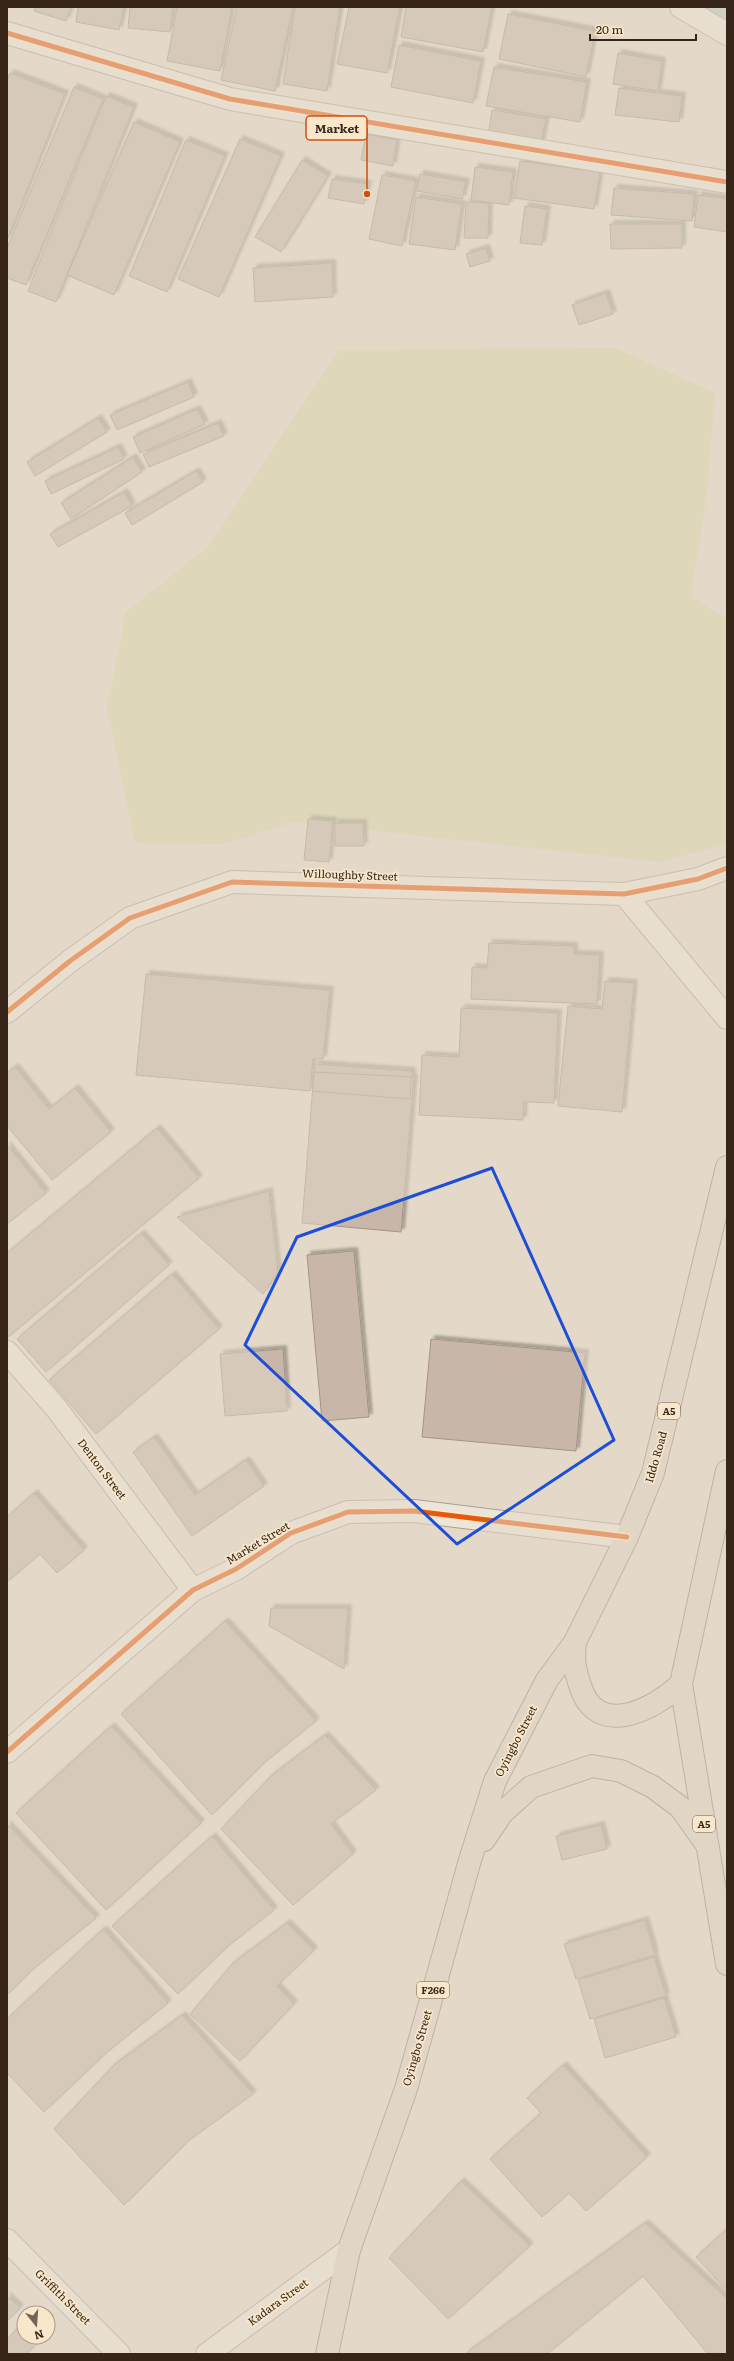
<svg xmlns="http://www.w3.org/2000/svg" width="734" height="2361" font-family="Literata,serif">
<defs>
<filter id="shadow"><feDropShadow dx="3.5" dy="-3.5" stdDeviation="1" flood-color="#0004"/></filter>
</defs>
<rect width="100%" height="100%" fill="#e4d9c8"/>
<path fill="#d8d4a9" d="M 615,348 L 715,393 L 707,492 L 691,597 L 727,618 L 727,844 L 659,862 L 293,822 L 223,844 L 135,843 L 107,709 L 126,612 L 210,545 L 338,350 Z"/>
<path fill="#b4c8ba" d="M 694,7 L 727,7 L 727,24 Z"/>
<path fill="#c8b6a8" stroke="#a49488" filter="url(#shadow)" d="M 35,7 L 71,7 L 66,21 L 34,11 Z
M 78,7 L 124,7 L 119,30 L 76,22 Z
M 130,7 L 173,7 L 170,32 L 128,28 Z
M 177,7 L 232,7 L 220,71 L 167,61 Z
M 237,7 L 293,7 L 275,91 L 221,80 Z
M 295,7 L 340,7 L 327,91 L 283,84 Z
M 349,7 L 400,7 L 387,73 L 337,64 Z
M 406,7 L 492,7 L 483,52 L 401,37 Z
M 508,14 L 595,31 L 586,77 L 499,59 Z
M 399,45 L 481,61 L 473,103 L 391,87 Z
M 618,53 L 662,61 L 658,91 L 613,84 Z
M 494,67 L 587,82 L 580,122 L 486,106 Z
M 10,73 L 65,94 L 7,241 L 7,81 Z
M 74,87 L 103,99 L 26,285 L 7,278 L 7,248 Z
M 619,88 L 682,96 L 679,122 L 615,115 Z
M 106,96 L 134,107 L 56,302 L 28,291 Z
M 492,110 L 546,119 L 541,144 L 488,136 Z
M 134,122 L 180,142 L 114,295 L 67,275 Z
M 366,134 L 397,140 L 393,166 L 361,160 Z
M 240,139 L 281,156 L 219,297 L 178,279 Z
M 186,140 L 225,156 L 167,292 L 129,276 Z
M 302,160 L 328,176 L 281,252 L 255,237 Z
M 520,161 L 600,172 L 594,209 L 514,198 Z
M 475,167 L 513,172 L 509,205 L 471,200 Z
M 420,174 L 466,182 L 462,199 L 417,191 Z
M 382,175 L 416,181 L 402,246 L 369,239 Z
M 332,179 L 368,184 L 364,204 L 328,198 Z
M 614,188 L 694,194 L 692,221 L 611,215 Z
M 698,195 L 727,199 L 727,232 L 694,227 Z
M 416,197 L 462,204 L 455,250 L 409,244 Z
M 466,202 L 489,203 L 488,238 L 464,238 Z
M 525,206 L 547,209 L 542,245 L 520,243 Z
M 610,224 L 682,224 L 682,248 L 611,249 Z
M 486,248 L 490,261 L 470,267 L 466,254 Z
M 332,263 L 333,297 L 255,302 L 253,268 Z
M 606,293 L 613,314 L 579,325 L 572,305 Z
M 188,382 L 194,397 L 117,430 L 110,415 Z
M 197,409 L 205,424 L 140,453 L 133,437 Z
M 98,418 L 107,432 L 35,476 L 27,462 Z
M 218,423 L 224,436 L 149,467 L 143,454 Z
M 118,447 L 124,459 L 51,494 L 45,481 Z
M 133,457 L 142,472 L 71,519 L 61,503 Z
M 196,471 L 203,482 L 132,525 L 125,513 Z
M 124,492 L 132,506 L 58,547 L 50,534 Z
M 308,819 L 333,821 L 329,862 L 304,860 Z
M 335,823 L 363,823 L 364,846 L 335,846 Z
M 489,943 L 574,946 L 574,954 L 600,955 L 597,1004 L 471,999 L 472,967 L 487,968 Z
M 146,974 L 330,990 L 323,1059 L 313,1059 L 310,1091 L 136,1075 Z
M 605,981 L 634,983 L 622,1112 L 558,1106 L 568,1006 L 602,1009 Z
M 461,1008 L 558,1013 L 554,1103 L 524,1102 L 523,1120 L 419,1115 L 422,1055 L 459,1057 Z
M 315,1064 L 412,1071 L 410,1099 L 312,1091 Z
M 15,1067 L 49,1109 L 75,1088 L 111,1132 L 52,1180 L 7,1126 L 7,1073 Z
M 314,1072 L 414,1077 L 401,1232 L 302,1223 Z
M 157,1128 L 199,1178 L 7,1338 L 7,1253 Z
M 7,1145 L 46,1193 L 7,1224 Z
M 269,1191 L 278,1272 L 263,1294 L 177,1217 Z
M 141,1233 L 169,1265 L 46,1372 L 17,1339 Z
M 354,1251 L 369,1417 L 322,1421 L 307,1255 Z
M 172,1274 L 219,1329 L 96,1434 L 49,1380 Z
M 431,1339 L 585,1353 L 576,1451 L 422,1437 Z
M 283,1349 L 287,1411 L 225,1416 L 220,1354 Z
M 154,1437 L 195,1495 L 246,1460 L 264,1486 L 192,1536 L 133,1452 Z
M 34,1493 L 84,1550 L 57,1573 L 40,1554 L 7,1582 L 7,1517 Z
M 271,1608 L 348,1608 L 344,1669 L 269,1626 Z
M 225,1621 L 316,1721 L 264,1763 L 212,1815 L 121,1714 Z
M 111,1726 L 201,1823 L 106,1910 L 16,1813 Z
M 325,1735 L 376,1790 L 331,1824 L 353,1854 L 293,1905 L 221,1829 L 271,1776 Z
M 7,1824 L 96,1918 L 31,1971 L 7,1995 Z
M 601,1825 L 607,1849 L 562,1860 L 556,1836 Z
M 212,1836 L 274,1910 L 227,1947 L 178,1994 L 112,1926 Z
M 645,1920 L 655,1955 L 576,1979 L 564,1944 Z
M 287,1923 L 314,1950 L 277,1986 L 294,2004 L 240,2061 L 190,2014 L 233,1963 Z
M 103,1929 L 168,2003 L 106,2053 L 44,2112 L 7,2073 L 7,2019 Z
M 654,1957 L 666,1996 L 590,2019 L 578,1980 Z
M 664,1998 L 676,2037 L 605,2058 L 594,2019 Z
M 182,2015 L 253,2094 L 187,2142 L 124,2205 L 54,2129 L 114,2065 Z
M 563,2065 L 647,2157 L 586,2211 L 569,2193 L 542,2217 L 490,2159 L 541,2113 L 527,2098 Z
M 461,2181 L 530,2246 L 448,2319 L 389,2258 Z
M 645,2223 L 727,2299 L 727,2354 L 708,2354 L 643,2276 L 547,2354 L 465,2354 Z
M 727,2229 L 727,2291 L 696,2257 Z
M 7,2296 L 20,2308 L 7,2321 Z
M 24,2320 L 24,2337 L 42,2337 L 27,2354 L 7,2354 L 7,2340 Z"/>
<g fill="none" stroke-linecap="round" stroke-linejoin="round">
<defs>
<path id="minor" d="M 681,7 L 727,34
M 7,33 L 230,99 L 727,182
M 624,894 L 727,1018
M 7,1012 L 70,961 L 130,918 L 232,882 L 624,894 L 698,879 L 727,868
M 7,1352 L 56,1408 L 193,1590
M 7,1752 L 193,1590 L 236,1569 L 291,1533 L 348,1512 L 414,1511 L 627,1537
M 7,2240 L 119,2354
M 207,2354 L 349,2250"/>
<path id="trunk" d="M 727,1471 L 681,1684 L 727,1964
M 575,1642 C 573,1660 574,1668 580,1685 C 596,1739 652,1711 681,1684
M 484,1840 L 502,1813 L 531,1787 L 592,1766 L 621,1771 L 653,1787 L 680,1807 L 705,1842
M 327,2354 L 349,2250 L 406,2089 L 470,1860 L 495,1781 L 547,1680 L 575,1642 L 627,1537 L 653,1473 L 727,1167"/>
</defs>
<use href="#minor" stroke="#a99e92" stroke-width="24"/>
<use href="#trunk" stroke="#8e8479" stroke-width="24"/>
<use href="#minor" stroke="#ece5da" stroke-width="22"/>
<use href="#trunk" stroke="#ded1c2" stroke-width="22"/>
<defs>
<path id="cycleway" d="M 7,33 L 230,99 L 727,182
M 7,1012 L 70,961 L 130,918 L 232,882 L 624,894 L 698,879 L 727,868
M 7,1752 L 193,1590 L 236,1569 L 291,1533 L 348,1512 L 414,1511 L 627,1537"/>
</defs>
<use href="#cycleway" stroke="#f8e7cb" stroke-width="8"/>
<use href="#cycleway" stroke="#e8590c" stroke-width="5"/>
</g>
<path d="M0 0H734V2361H0ZM 492,1168 L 614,1440 L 457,1544 L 245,1345 L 297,1237 Z" fill="#e4d9c8" fill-opacity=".55" fill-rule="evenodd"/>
<path fill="none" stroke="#1d4ed8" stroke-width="3" stroke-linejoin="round" d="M 492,1168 L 614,1440 L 457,1544 L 245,1345 L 297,1237 Z"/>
<g text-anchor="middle" stroke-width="3.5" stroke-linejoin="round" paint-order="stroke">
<g fill="#f8e7cb" stroke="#715f4f" stroke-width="1">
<rect x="658" y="1403" width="22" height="16" rx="3"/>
<rect x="693" y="1816" width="22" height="16" rx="3"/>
<rect x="417" y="1982" width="32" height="16" rx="3"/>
</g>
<g font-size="10" font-weight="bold" fill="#37251a">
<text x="669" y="1415">A5</text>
<text x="704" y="1828">A5</text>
<text x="433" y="1994">F266</text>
</g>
<g font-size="11" fill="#37251a" stroke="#f8e7cb">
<text transform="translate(350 875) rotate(2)" y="4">Willoughby Street</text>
<text transform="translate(656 1457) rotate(-74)" y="4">Iddo Road</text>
<text transform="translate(102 1469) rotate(53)" y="4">Denton Street</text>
<text transform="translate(258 1543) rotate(-31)" y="4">Market Street</text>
<text transform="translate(516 1741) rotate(-63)" y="4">Oyingbo Street</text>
<text transform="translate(417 2048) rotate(-74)" y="4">Oyingbo Street</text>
<text transform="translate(63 2297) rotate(45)" y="4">Griffith Street</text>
<text transform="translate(278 2302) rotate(-36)" y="4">Kadara Street</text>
</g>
</g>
<path fill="none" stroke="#cd510e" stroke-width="1.5" d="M367 194L367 128"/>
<circle fill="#cd510e" stroke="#f8e7cb" stroke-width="1.5" cx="367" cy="194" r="4"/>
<rect fill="#f8e7cb" stroke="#cd510e" stroke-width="1.5" x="306" y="116" width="61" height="24" rx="4"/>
<g font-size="12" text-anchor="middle" font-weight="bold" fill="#37251a">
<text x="337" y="133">Market</text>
</g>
<rect width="734" height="2361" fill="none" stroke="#37251a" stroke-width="16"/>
<g transform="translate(36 2325) rotate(163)"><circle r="19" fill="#f8e7cb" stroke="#ab9984"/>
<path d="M0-3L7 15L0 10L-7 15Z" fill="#746457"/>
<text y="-6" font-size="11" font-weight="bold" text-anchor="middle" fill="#37251a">N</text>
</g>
<path d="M590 34v6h106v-6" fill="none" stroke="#37251a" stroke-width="2"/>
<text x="596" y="34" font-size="12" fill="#37251a" stroke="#f8e7cb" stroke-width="3" paint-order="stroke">20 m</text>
</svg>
